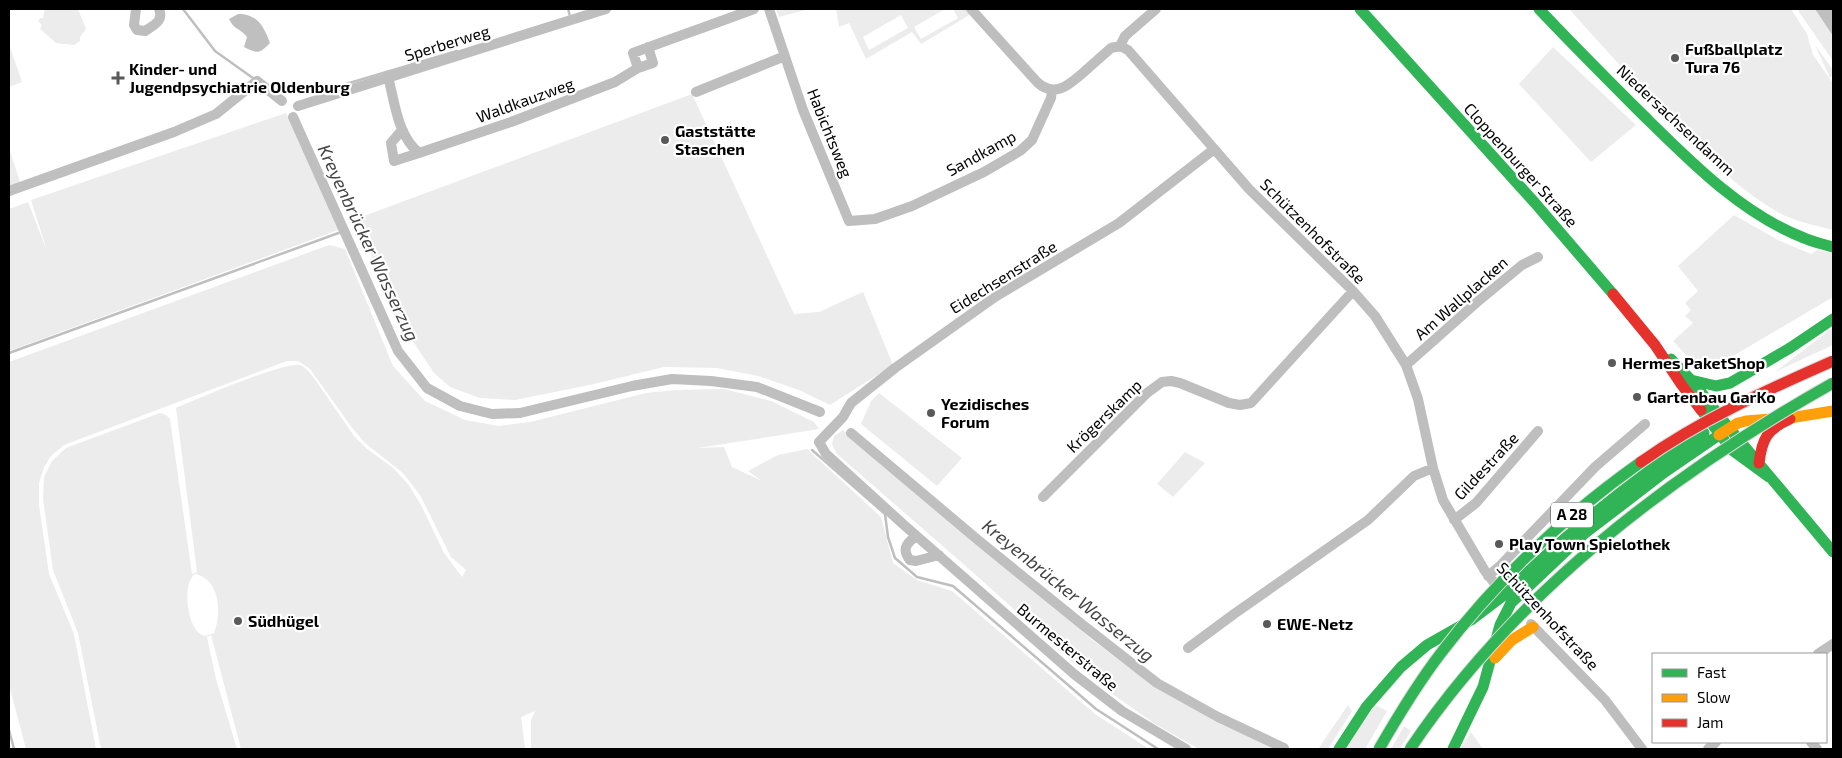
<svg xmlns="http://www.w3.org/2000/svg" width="1842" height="758" font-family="'Exo 2',sans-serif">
<rect width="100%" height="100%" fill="#fff"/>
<path fill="#ececec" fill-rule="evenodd" d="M 45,9 L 78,9 L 86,29 L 80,37 L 80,41 L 74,45 L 56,43 L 40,29 L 42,25 L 38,21 L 40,18 L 43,18 Z
M 776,9 L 809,9 L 779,17 Z
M 836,9 L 945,9 L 914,27 L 921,39 L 958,18 L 953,9 L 966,9 L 971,14 L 921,44 L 912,32 L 866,59 L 849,23 L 839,27 ZM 901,15 L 908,28 L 869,50 L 863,37 Z
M 1569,9 L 1791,9 L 1807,34 L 1813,55 L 1830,79 L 1831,81 L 1833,80 L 1833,230 C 1814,225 1793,221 1776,211 C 1745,193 1718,168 1693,143 C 1650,100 1610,54 1569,9 Z
M 1797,9 L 1815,9 L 1833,36 L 1833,61 Z
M 9,44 L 22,82 L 9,87 Z
M 1815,45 L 1833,70 L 1833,75 L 1830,78 Z
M 1553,47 L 1636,125 L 1591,162 L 1519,84 Z
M 692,94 L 794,314 L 819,312 L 863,292 L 893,365 L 830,405 L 799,390 L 758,376 L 717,368 L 664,367 L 594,384 L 515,400 L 480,398 L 450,387 L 434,373 L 412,340 L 383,283 L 356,219 Z
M 286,113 L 341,229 L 9,351 L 9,209 L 28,202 L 47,251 L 31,200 Z
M 9,148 L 20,182 L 9,186 Z
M 1734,215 L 1778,240 L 1811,254 L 1817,250 L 1833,253 L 1833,297 L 1721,363 C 1694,367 1691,360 1673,341 L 1693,323 L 1685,316 L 1691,310 L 1685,303 L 1698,291 L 1678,266 Z
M 329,245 L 345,249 L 393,366 L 425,401 L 465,420 L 499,426 L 530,422 L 646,393 L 675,390 L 724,389 L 771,401 L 814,422 L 819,429 L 698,448 L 724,447 L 732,467 L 762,481 L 748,471 L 778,455 L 807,449 L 881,517 L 893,563 L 917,580 L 952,591 L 1095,714 L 1149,749 L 531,749 L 531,720 L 535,711 L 521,717 L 525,749 L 241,749 L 211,635 L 207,637 L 216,679 L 237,749 L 101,749 L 78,633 L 53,570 L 43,499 L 44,477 L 52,461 L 66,448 L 160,413 L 166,415 L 170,419 L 192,574 L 197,572 L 176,408 C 195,400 285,361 300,365 C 306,367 310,373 314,378 L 354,436 L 367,449 L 392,467 L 408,484 L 421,505 L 444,553 L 462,577 L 466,570 L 451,557 L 420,495 L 403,473 L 365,443 L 353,429 L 310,369 L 298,361 L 287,361 L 64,445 L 51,456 L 44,467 L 39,483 L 39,505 L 49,574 L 74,634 L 96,749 L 26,749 L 9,685 L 9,362 ZM 195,574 C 220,579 222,613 214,633 L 205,636 C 202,635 200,634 198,632 C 187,621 182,584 195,574 Z
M 1833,328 L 1833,345 L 1775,372 L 1827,332 Z
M 879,393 L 962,458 L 937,486 L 861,424 L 871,401 Z
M 843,430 L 942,515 L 1091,639 L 1149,682 L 1209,716 L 1275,747 L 1274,749 L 1199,749 L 1155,724 L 1111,693 L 1069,659 L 968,568 L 837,454 L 832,444 L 834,436 Z
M 1185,452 L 1205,463 L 1173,497 L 1157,484 Z
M 1348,705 L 1352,711 L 1328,749 L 1318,749 Z
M 1375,705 L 1387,711 L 1365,749 L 1346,749 Z
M 1404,726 L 1411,731 L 1400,749 L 1391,749 Z
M 1471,732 L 1483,749 L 1460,749 Z"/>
<path fill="#bfbfbf" d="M 1815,9 L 1833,9 L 1833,36 Z
M 238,14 C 258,14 264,27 270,43 C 259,54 258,54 244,47 L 247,37 C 240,28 234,30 229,19 Z"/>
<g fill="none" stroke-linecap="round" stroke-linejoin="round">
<path stroke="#bfbfbf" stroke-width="2.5" d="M 183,9 L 215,51 L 257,81
M 568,9 L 570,16
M 336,87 L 457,51
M 9,353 L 344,231
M 812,450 L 885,514 L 888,537 L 895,558 L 917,577 L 953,586 L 1096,709 L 1158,749
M 9,730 L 14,749
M 1278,749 L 1280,746"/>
<path stroke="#bfbfbf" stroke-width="10" d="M 293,117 L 398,351 L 427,388 L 460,406 L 492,414 L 520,413 L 632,386 L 672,379 L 711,381 L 757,387 L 820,412
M 9,191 L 174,132 L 216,114 L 257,81 L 282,101
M 851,433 L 978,540 L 1084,626 L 1157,683 L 1218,717 L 1284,748"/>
<path stroke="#bebebe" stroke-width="10" d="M 136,9 L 134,25 L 137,30 L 145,31 C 154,25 164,21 159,9
M 769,9 L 803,110 L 849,221 L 875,219 L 912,206 L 984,172 L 1020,151 L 1032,140 L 1051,98 L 1052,90
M 971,9 L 1037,82 C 1055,99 1070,84 1085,71 C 1093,64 1102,56 1111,48 L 1120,46 L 1125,36 L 1156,9
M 1120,46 L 1128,50 L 1249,189 L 1353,291 L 1375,316 L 1406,365 L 1418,399 L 1433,468 L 1443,500 L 1485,571 L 1499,589
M 648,47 L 653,63 L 638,68 L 633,53 C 673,38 714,24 754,9
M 388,77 C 395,102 397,135 419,153 L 394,161 L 391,143 L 402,130
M 696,92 L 785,56
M 298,106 L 606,9
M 419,153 L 511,122 L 615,82 L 638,68
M 1406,365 L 1476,303 L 1522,265 L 1538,257
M 1043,497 L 1147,393 L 1162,382 L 1171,381 L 1180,383 L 1229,403 L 1240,405 L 1251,403 L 1353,291
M 1454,520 L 1476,503 L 1538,431
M 916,536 C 907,543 901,549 910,560 L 916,561 L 939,555
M 1488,576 L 1501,565 L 1595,467 L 1645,424
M 1531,624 L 1605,700 L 1642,749
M 1188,648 L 1234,614 L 1368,520 L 1414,476 L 1433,468
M 1818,654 L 1833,644
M 1811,742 L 1817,749
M 1186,749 L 1122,711 L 1074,674 L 904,525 L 826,454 L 819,442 L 843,417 L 851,403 L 895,368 L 995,297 L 1119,223 L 1213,150
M 1708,749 L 1716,742"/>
<path stroke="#30b455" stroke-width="11" d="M 1360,9 L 1535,203 L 1613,294
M 1539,9 C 1571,43 1604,76 1637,109 C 1686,157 1739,213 1804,238 C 1813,242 1823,244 1833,247
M 1671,359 L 1693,382 L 1725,423 L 1833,552
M 1691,380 L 1716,386 L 1730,383 L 1790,348 L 1833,319
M 1701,410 L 1732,450 L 1769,477
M 1504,595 C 1566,534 1631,480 1704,433
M 1511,603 L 1584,534 L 1665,472 L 1719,435
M 1339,749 L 1367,706 L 1401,667 L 1427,645 L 1471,620 L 1504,595
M 1453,749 L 1483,687 L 1500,625 L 1511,603"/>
<path stroke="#ff9f0a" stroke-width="11" d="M 1719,435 L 1738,423 L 1746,421 L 1796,417 L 1833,411
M 1495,658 L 1512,640 L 1533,627"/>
<path stroke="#e5322d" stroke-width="11" d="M 1613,294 L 1655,345 L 1681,384 L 1701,410
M 1759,463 C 1762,439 1767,429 1790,419"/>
<defs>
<path id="fast-bridge" d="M 1379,749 C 1398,716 1418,683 1441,653 C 1497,579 1565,516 1641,462
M 1410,749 C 1516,592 1670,475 1833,383"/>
<path id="jam-bridge" d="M 1641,462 C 1700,420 1767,390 1833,361"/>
</defs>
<use href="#fast-bridge" stroke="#dbdbdb" stroke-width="13" stroke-linecap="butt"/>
<use href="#jam-bridge" stroke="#dbdbdb" stroke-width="13" stroke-linecap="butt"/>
<use href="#fast-bridge" stroke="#30b455" stroke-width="11"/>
<use href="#jam-bridge" stroke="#e5322d" stroke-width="11"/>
</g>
<g fill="#595959" stroke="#fff" stroke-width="2">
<circle cx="1675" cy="58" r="5"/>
<path d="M115.5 70.5h5v5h5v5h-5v5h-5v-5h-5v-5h5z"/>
<circle cx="665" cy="140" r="5"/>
<circle cx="1612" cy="363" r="5"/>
<circle cx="1637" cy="397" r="5"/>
<circle cx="931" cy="413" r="5"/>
<circle cx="1499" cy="544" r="5"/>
<circle cx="238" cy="621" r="5"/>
<circle cx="1267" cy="624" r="5"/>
</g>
<g text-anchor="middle" stroke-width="4.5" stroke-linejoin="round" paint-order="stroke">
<rect fill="#fff" stroke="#4c4c4c" stroke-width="1" x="1551" y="502.5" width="42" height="25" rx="4"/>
<g font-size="15" font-weight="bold" fill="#000">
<text x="1572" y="520">A 28</text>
</g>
<g font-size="16" fill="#000" stroke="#fff">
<text transform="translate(447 43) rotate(-17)" y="6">Sperberweg</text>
<text transform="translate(525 100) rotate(-20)" y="6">Waldkauzweg</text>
<text transform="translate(1676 120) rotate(43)" y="6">Niedersachsendamm</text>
<text transform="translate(830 133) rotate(68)" y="6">Habichtsweg</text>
<text transform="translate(981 153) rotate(-29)" y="6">Sandkamp</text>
<text transform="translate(1521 165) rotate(48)" y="6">Cloppenburger Straße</text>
<text transform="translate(1313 231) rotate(45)" y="6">Schützenhofstraße</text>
<text transform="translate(1003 277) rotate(-32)" y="6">Eidechsenstraße</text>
<text transform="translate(1461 298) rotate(-41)" y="6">Am Wallplacken</text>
<text transform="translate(1104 416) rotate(-44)" y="6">Krögerskamp</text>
<text transform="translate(1486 466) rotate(-47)" y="6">Gildestraße</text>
<text transform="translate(1548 616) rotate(47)" y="6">Schützenhofstraße</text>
<text transform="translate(1068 647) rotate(40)" y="6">Burmesterstraße</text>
</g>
<g font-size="16" font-weight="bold" fill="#000" stroke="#fff" text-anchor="start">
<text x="1685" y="55">Fußballplatz<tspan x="1685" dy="18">Tura 76</tspan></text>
<text x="129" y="75">Kinder- und<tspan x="129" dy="18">Jugendpsychiatrie Oldenburg</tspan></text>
<text x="675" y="137">Gaststätte<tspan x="675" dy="18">Staschen</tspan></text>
<text x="1622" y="369">Hermes PaketShop</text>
<text x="1647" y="403">Gartenbau GarKo</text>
<text x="941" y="410">Yezidisches<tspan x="941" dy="18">Forum</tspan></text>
<text x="1509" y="550">Play Town Spielothek</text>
<text x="248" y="627">Südhügel</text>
<text x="1277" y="630">EWE-Netz</text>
</g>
<g font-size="18" font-style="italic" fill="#444" stroke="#fff">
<text transform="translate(368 243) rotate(65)" y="6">Kreyenbrücker Wasserzug</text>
<text transform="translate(1068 591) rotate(39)" y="6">Kreyenbrücker Wasserzug</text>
</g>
</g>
<rect width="1842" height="758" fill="none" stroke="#000000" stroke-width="20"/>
<rect x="1652" y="653" width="175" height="90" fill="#ffffff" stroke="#999999"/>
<rect x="1662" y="669" width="25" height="8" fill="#30b455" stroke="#999999"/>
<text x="1697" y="678" font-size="15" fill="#000000">Fast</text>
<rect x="1662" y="694" width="25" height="8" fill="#ff9f0a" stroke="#999999"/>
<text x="1697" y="703" font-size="15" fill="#000000">Slow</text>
<rect x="1662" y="719" width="25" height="8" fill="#e5322d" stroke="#999999"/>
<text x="1697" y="728" font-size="15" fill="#000000">Jam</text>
</svg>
